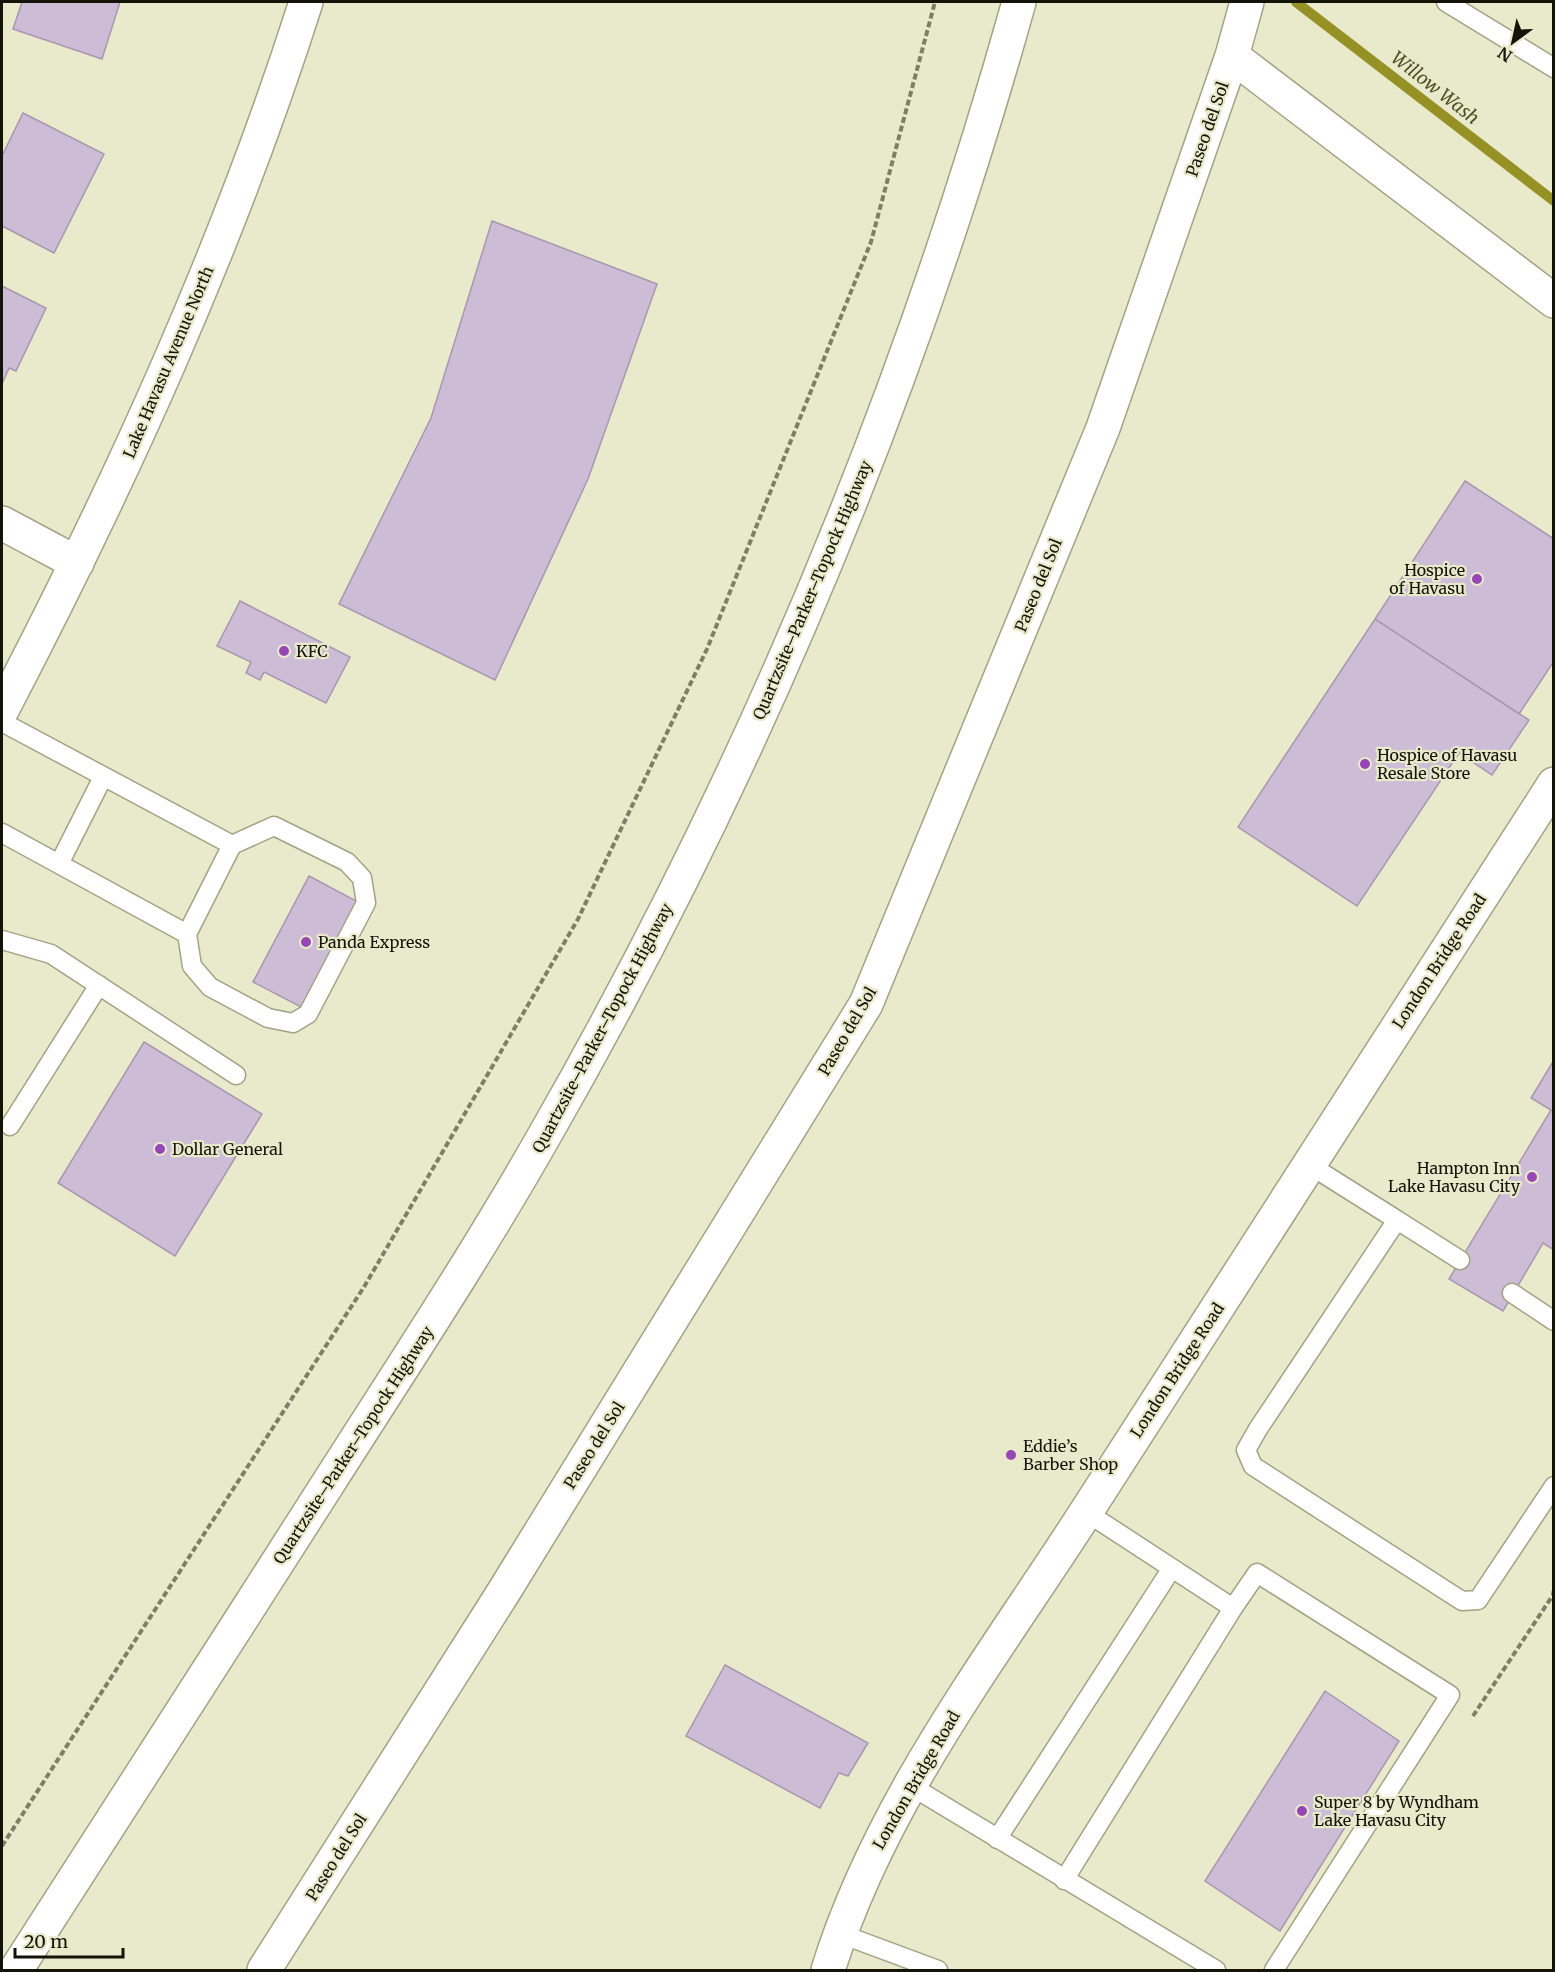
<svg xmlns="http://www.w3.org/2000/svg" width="1555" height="1972" font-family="Merriweather,serif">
<rect width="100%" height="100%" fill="#e9e9cb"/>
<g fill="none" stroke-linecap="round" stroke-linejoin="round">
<path stroke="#959125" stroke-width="10" d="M 1296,2 L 1554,201"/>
</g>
<path fill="#cdbcd5" stroke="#a897af" stroke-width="1.5" d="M 22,2 L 120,2 L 102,59 L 13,29 Z
M 23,113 L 104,154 L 54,253 L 2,226 L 2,156 Z
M 492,221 L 657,284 L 588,479 L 495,680 L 339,604 L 431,418 Z
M 2,286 L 46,308 L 16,371 L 9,368 L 2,384 Z
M 1465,481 L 1554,539 L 1554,661 L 1519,714 L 1375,619 Z
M 240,601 L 350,657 L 326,703 L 264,672 L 260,680 L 246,673 L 251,662 L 217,646 Z
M 1375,619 L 1529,720 L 1492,775 L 1459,753 L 1357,906 L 1238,827 Z
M 309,876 L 358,902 L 303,1008 L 253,982 Z
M 144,1042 L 262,1114 L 175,1256 L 58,1183 Z
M 1554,1060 L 1554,1250 L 1543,1243 L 1503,1311 L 1449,1279 L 1551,1110 L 1531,1098 Z
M 725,1665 L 868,1743 L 848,1776 L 839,1773 L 820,1808 L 686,1736 Z
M 1325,1691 L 1399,1741 L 1280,1931 L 1205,1881 Z"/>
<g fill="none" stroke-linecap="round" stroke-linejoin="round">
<defs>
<path id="lane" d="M 1446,2 L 1554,68
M 2,722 L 232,845
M 2,833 L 187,934 L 232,845 L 274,826 L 347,862 L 362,878 L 366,903 L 308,1014 L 293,1023 L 268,1018 L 210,987 L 192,966 L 187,934
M 59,864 L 103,777
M 2,940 L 51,954 L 236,1075
M 10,1126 L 99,985
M 1308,1164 L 1397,1220 L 1258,1429 L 1246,1450 L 1253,1466 L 1462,1601 L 1478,1600 L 1554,1486
M 1397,1220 L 1460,1260
M 1512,1293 L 1554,1321
M 1233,1608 L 1257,1573 L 1450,1695 L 1274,1970
M 911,1786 L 1216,1970
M 997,1839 L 1172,1568
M 1064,1880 L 1233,1608 L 1086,1512
M 841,1934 L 938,1970"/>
<path id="street" d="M 1232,56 L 1554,301
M 2,523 L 77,563
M 264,1970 L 503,1593 L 866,1004 L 1103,428 L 1232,56 L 1247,2"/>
<path id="secondary" d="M 2,710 C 121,482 228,247 306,2
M 828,1970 C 881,1800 993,1657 1088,1509 C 1243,1267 1398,1025 1554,784"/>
<path id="highway" d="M 16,1970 C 120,1808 225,1645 329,1482 C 403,1366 479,1251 547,1131 C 750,776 909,396 1019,2"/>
</defs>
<use href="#lane" stroke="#a2a286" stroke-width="21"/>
<use href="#street" stroke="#a2a286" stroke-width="36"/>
<use href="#secondary" stroke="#a2a286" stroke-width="36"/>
<use href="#highway" stroke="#a2a286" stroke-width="36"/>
<path stroke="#7e7e69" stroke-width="4" stroke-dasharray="6 3" stroke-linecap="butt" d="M 1473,1716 L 1553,1595 L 1554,1589
M 2,1846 L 364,1287 L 578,919 L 707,649 L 871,242 L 935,2"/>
<use href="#lane" stroke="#fff" stroke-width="18"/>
<use href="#street" stroke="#fff" stroke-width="33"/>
<use href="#secondary" stroke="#fff" stroke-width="33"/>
<use href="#highway" stroke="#fff" stroke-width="33"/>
</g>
<g fill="#9746b6" stroke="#e9e9cb" stroke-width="2">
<circle cx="1477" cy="579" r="6"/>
<circle cx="284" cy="651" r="6"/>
<circle cx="1365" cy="764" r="6"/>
<circle cx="306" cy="942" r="6"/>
<circle cx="160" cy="1149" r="6"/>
<circle cx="1532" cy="1177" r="6"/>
<circle cx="1011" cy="1455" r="6"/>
<circle cx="1302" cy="1811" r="6"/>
</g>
<g text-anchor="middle" stroke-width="4.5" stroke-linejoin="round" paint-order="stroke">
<g font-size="16" fill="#131308" stroke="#e9e9cb">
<text transform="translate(1207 129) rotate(-71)" y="6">Paseo del Sol</text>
<text transform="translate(168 362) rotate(-67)" y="6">Lake Havasu Avenue North</text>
<text transform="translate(1038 585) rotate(-68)" y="6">Paseo del Sol</text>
<text transform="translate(812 590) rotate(-67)" y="6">Quartzsite–Parker–Topock Highway</text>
<text transform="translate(1439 961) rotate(-57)" y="6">London Bridge Road</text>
<text transform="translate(602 1028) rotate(-62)" y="6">Quartzsite–Parker–Topock Highway</text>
<text transform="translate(847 1031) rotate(-60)" y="6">Paseo del Sol</text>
<text transform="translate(1177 1370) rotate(-57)" y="6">London Bridge Road</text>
<text transform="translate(353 1445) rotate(-57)" y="6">Quartzsite–Parker–Topock Highway</text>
<text transform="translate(594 1445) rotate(-58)" y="6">Paseo del Sol</text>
<text transform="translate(916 1780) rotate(-60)" y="6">London Bridge Road</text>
<text transform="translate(336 1857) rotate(-58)" y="6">Paseo del Sol</text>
</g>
<g font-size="16" fill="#131308" stroke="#e9e9cb" text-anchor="start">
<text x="1465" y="576" text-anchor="end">Hospice<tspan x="1465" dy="18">of Havasu</tspan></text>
<text x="296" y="657">KFC</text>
<text x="1377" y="761">Hospice of Havasu<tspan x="1377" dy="18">Resale Store</tspan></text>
<text x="318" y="948">Panda Express</text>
<text x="172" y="1155">Dollar General</text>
<text x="1520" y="1174" text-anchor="end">Hampton Inn<tspan x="1520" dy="18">Lake Havasu City</tspan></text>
<text x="1023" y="1452">Eddie’s<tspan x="1023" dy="18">Barber Shop</tspan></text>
<text x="1314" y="1808">Super 8 by Wyndham<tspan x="1314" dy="18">Lake Havasu City</tspan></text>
</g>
<g font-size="18" font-style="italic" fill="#515026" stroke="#e9e9cb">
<text transform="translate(1435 88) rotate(38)" y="6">Willow Wash</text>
</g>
</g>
<rect width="1555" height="1972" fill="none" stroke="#131308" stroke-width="6"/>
<g transform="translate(1513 42) rotate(213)" stroke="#e9e9cb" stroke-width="4.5" paint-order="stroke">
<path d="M0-4.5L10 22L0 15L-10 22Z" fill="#131308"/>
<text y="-9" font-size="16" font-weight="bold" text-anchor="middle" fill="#131308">N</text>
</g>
<path d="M15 1948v9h108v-9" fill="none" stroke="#131308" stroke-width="3"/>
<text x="24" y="1948" font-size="18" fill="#131308" stroke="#e9e9cb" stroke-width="4.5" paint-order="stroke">20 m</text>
</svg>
